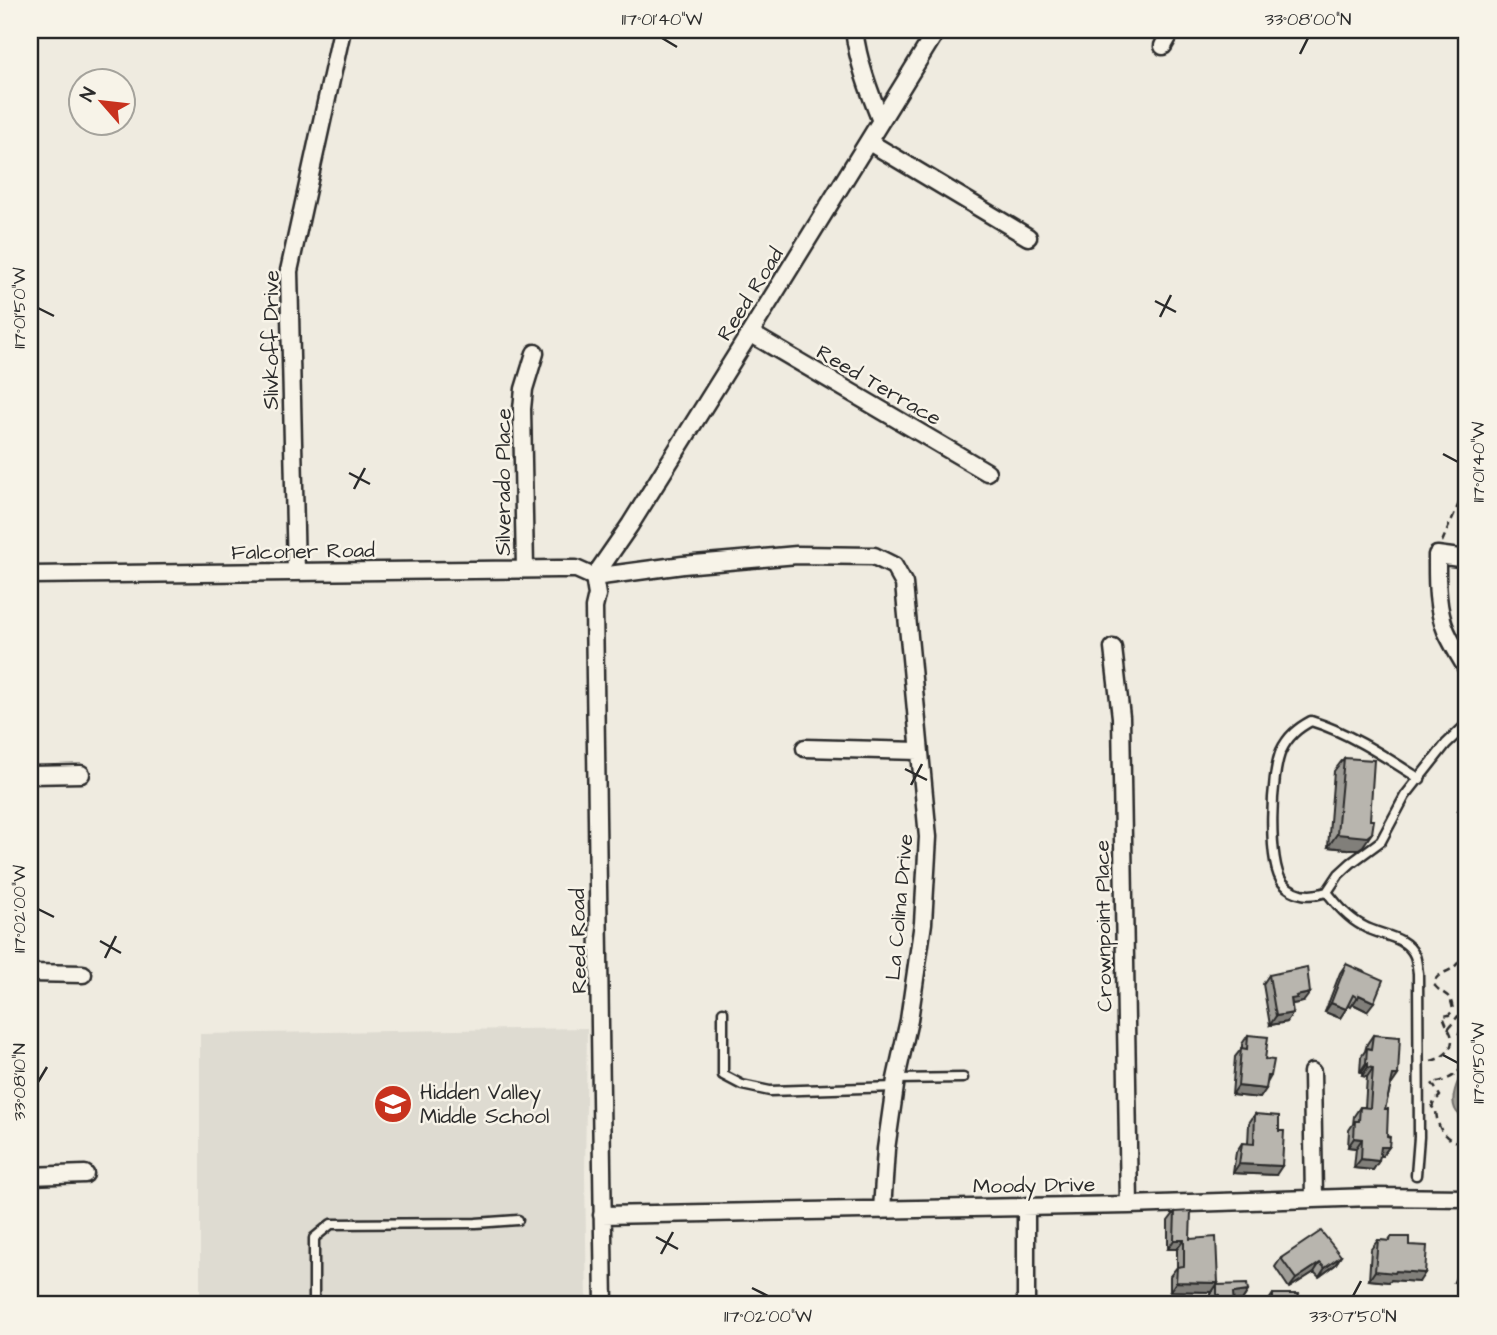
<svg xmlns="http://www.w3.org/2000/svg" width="1497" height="1335" font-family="'Architects Daughter',sans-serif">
<rect width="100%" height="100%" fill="#efebe0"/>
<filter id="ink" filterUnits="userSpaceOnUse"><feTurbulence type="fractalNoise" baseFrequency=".0143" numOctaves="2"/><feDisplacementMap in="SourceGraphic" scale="14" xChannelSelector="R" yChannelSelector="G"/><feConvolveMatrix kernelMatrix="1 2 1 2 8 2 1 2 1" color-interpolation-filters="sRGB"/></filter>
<g filter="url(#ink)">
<path fill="#dedbd1" d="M 587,1028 L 585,1175 L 587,1305 L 200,1305 L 200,1034 Z"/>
<path fill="#a4a29a" stroke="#74726e" stroke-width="2" d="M 1467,1065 L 1467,1121 C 1463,1118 1457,1114 1455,1109 C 1449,1095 1460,1076 1467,1065 Z"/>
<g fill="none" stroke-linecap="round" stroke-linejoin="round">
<defs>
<path id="service" d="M 1327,892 C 1311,897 1294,896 1283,883 C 1267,864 1271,773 1281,751 C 1288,736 1298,728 1311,721 C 1348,732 1387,758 1420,779
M 723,1012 L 723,1075 L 742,1085 L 770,1091 L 895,1087
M 896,1079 L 963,1078
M 1416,1175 L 1419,1137 L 1418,973 C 1417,968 1417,961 1415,956 C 1406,935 1380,936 1363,926 C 1348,918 1338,906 1327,892 L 1339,874 L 1351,863 L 1381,841 L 1405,796 L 1446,744 L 1467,724
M 314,1305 L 314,1238 L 331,1224 L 476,1223 L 518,1220"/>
<path id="minor" d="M 854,30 C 858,62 869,91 881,121
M 1163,46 L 1172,30
M 869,142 L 1028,237
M 750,333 L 987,472
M 1467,559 L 1437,555 C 1437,579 1436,607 1446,631 C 1452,644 1460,657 1467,669
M 525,569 L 522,409 L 524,389 L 535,353
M 296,572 L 289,271 L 342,30
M 30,575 L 557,569 L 576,569 L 594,577 L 597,595 L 594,608 L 604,1305
M 594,577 L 683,565 L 797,555 L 874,556 L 894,566 L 904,584 L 928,837 L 923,923 L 909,1020 L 896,1079 L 886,1149 L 882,1210
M 594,577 L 630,525 L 750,333 L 937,30
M 1113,648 L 1121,717 L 1129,1205
M 805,748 L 919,751
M 30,775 L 81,774
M 30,973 L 83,974
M 1312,1072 L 1314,1199
M 30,1176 L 85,1174
M 1026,1206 L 1026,1305
M 602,1215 L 1129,1205 L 1372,1197 L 1467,1198"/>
</defs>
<use href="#service" stroke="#2b2b2b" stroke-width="13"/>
<use href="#minor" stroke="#2b2b2b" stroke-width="21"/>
<path stroke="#2b2b2b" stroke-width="2.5" stroke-dasharray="7 5" stroke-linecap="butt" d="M 1442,542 L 1467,485
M 1457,810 L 1467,816
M 1448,1029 L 1458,1016 L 1463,1022 L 1458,1032 C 1461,1037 1465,1043 1465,1049 C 1469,1070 1450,1081 1432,1083 L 1440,1096 L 1434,1102 L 1432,1107 L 1436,1110 C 1437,1130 1446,1143 1467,1143
M 1431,1061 C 1444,1058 1457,1047 1450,1032 C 1447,1026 1445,1022 1443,1016 L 1449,1015 L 1453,1010 C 1450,991 1446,998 1435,986 L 1435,980 C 1440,972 1447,973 1454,967 C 1462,961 1462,950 1467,942"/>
<use href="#service" stroke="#f7f3e8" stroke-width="8"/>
<use href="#minor" stroke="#f7f3e8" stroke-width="16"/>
</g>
<path fill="#9e9c96" stroke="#2b2b2b" stroke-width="2" d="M 1344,758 L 1363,846 L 1357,850 L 1328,847 L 1334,771 Z
M 1346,964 L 1367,1011 L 1353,1004 L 1351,1007 L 1348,1005 L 1340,1018 L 1325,1012 L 1340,973 Z
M 1269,975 L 1303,1002 L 1292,1004 L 1287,1022 L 1270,1025 L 1263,984 Z
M 1248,1035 L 1265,1059 L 1271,1076 L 1267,1083 L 1260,1098 L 1232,1095 L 1235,1057 L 1242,1048 L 1242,1044 Z
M 1373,1035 L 1398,1075 L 1391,1084 L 1385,1109 L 1387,1136 L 1389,1147 L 1382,1156 L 1380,1156 L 1373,1170 L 1354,1168 L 1356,1148 L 1348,1147 L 1349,1130 L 1353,1124 L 1354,1116 L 1360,1107 L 1365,1107 L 1367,1077 L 1362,1076 L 1362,1072 L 1360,1072 L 1361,1057 L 1365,1051 L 1367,1044 Z
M 1255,1114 L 1276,1175 L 1233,1173 L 1236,1152 L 1242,1143 L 1248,1144 L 1249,1123 Z
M 1175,1212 L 1217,1285 L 1248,1291 L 1242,1300 L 1233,1301 L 1233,1305 L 1213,1305 L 1213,1304 L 1210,1305 L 1210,1294 L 1212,1292 L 1170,1291 L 1170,1276 L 1177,1267 L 1177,1249 L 1168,1249 L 1168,1221 Z
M 1391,1237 L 1409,1245 L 1419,1282 L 1391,1280 L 1389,1282 L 1369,1280 L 1371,1249 L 1378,1240 L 1388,1241 Z
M 1467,1249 L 1467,1286 L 1454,1282 Z
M 1341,1256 L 1335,1265 L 1319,1277 L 1314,1272 L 1289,1288 L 1275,1267 L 1281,1258 Z
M 1273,1294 L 1296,1303 L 1303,1305 L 1267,1305 L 1267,1303 Z"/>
<path fill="#817f7a" stroke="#2b2b2b" stroke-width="2" d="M 1372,833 L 1363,846 L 1357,850 L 1328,847 L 1337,834 Z
M 1310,993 L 1303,1002 L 1292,1004 L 1291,999 L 1296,996 Z
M 1359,995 L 1374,1002 L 1367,1011 L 1353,1004 Z
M 1331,1003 L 1346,1009 L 1340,1018 L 1325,1012 Z
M 1293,1013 L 1287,1022 L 1270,1025 L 1276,1016 Z
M 1366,1063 L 1368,1063 L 1362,1072 L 1360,1072 Z
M 1368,1067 L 1373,1068 L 1367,1077 L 1362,1076 Z
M 1393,1075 L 1398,1075 L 1392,1084 L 1387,1084 Z
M 1238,1086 L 1266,1089 L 1260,1098 L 1232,1095 Z
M 1354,1138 L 1362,1139 L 1356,1148 L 1348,1147 Z
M 1381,1147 L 1389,1147 L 1382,1156 L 1375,1156 Z
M 1361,1159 L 1379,1161 L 1373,1170 L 1354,1168 Z
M 1239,1164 L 1282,1166 L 1276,1175 L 1233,1173 Z
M 1174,1240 L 1184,1240 L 1177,1249 L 1168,1249 Z
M 1341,1256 L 1335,1265 L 1319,1277 L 1325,1268 Z
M 1320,1263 L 1314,1272 L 1289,1288 L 1296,1279 Z
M 1375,1271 L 1396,1271 L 1425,1273 L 1419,1282 L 1391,1280 L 1389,1282 L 1369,1280 Z
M 1461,1273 L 1467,1275 L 1467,1286 L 1454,1282 Z
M 1176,1282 L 1218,1283 L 1212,1292 L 1170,1291 Z
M 1248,1291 L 1242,1300 L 1227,1302 L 1233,1293 Z
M 1219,1295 L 1213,1304 L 1210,1305 L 1217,1296 Z"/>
<path fill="#b8b5ae" stroke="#2b2b2b" stroke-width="2" d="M 1344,758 L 1374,760 L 1370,820 L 1374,820 L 1372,833 L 1367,837 L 1337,834 Z
M 1346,964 L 1383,980 L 1374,1002 L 1359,995 L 1358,998 L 1353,995 L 1346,1009 L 1331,1003 Z
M 1307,967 L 1310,993 L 1296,996 L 1297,998 L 1291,999 L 1293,1013 L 1276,1016 L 1269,975 Z
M 1248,1035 L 1268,1037 L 1265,1059 L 1274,1060 L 1271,1076 L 1268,1076 L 1266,1089 L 1238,1086 L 1241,1048 L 1247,1049 Z
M 1373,1035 L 1400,1037 L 1398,1075 L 1393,1075 L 1385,1109 L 1388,1109 L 1387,1136 L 1390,1137 L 1389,1147 L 1381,1147 L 1379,1161 L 1361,1159 L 1362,1139 L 1354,1138 L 1355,1121 L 1359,1121 L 1360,1107 L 1370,1108 L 1373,1068 L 1368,1067 L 1368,1063 L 1366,1063 L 1367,1048 L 1371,1049 Z
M 1255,1114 L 1279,1116 L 1279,1131 L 1284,1131 L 1282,1166 L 1239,1164 L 1242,1143 L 1254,1144 Z
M 1191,1211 L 1190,1239 L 1216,1237 L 1218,1283 L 1176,1282 L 1177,1267 L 1184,1266 L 1184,1240 L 1174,1240 L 1175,1212 Z
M 1321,1231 L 1341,1256 L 1325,1268 L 1320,1263 L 1296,1279 L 1281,1258 Z
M 1391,1237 L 1409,1237 L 1409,1245 L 1427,1246 L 1425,1273 L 1396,1271 L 1395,1273 L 1375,1271 L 1378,1240 L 1390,1241 Z
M 1467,1255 L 1467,1275 L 1461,1273 Z
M 1247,1284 L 1248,1291 L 1233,1293 L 1234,1305 L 1219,1305 L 1219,1295 L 1217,1296 L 1217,1285 Z
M 1273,1294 L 1299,1294 L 1296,1303 L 1303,1303 L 1303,1305 L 1273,1305 Z"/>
</g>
<path fill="none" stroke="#2b2b2b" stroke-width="2.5" d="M 662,38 L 677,47M 1300,54 L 1308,38M 1155,301 L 1176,312M 38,308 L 54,316M 1160,317 L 1171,295M 1443,454 L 1458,462M 349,473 L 370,484M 354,489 L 365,468M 905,769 L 927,780M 911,785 L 922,764M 38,909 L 54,917M 100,941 L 121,953M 105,958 L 116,936M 1443,1055 L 1458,1063M 38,1082 L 47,1067M 656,1237 L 678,1249M 661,1254 L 673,1232M 752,1288 L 768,1296M 1353,1296 L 1361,1281"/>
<defs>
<symbol id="school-disc" viewBox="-11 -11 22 22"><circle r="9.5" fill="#c8321e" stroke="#f7f3e8"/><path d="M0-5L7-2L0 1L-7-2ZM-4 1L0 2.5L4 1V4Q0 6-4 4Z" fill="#fff"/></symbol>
</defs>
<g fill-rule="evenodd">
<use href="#school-disc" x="371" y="1082" width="44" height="44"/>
</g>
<g text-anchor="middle" stroke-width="5" stroke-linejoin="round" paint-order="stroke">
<g font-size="21" fill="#2b2b2b" stroke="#f7f3e8">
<text transform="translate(750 294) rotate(-58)" y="7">Reed Road</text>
<text transform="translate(271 340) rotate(-90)" y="7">Slivkoff Drive</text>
<text transform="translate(879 385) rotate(30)" y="7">Reed Terrace</text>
<text transform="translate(503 482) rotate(-90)" y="7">Silverado Place</text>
<text transform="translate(303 551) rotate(-1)" y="7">Falconer Road</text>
<text transform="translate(899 907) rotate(-85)" y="7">La Colina Drive</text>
<text transform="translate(1103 926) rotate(-91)" y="7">Crownpoint Place</text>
<text transform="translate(578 941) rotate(-91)" y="7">Reed Road</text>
<text transform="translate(1034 1185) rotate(-1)" y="7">Moody Drive</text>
</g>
<g font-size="21" fill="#2b2b2b" stroke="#f7f3e8" text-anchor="start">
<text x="420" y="1099">Hidden Valley<tspan x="420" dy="24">Middle School</tspan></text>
</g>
</g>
<rect width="1497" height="1335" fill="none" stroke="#f7f3e8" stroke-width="77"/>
<g transform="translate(102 102) rotate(298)"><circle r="33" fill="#f7f3e8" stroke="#a5a39c" stroke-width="2"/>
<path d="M0-5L12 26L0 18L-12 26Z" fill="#c8321e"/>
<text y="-10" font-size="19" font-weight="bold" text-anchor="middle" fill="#2b2b2b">N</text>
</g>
<rect x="38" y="38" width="1420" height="1258" fill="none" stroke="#2b2b2b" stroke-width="2.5"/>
<g font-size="18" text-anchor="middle" fill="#2b2b2b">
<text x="662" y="25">117°01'40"W</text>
<text x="1308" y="25">33°08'00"N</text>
<text transform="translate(19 308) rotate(-90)" y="6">117°01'50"W</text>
<text transform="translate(1478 462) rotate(-90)" y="6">117°01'40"W</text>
<text transform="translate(19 909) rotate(-90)" y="6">117°02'00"W</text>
<text transform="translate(1478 1063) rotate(-90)" y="6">117°01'50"W</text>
<text transform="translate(19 1082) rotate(-90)" y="6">33°08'10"N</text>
<text x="768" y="1322">117°02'00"W</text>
<text x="1353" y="1322">33°07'50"N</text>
</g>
</svg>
